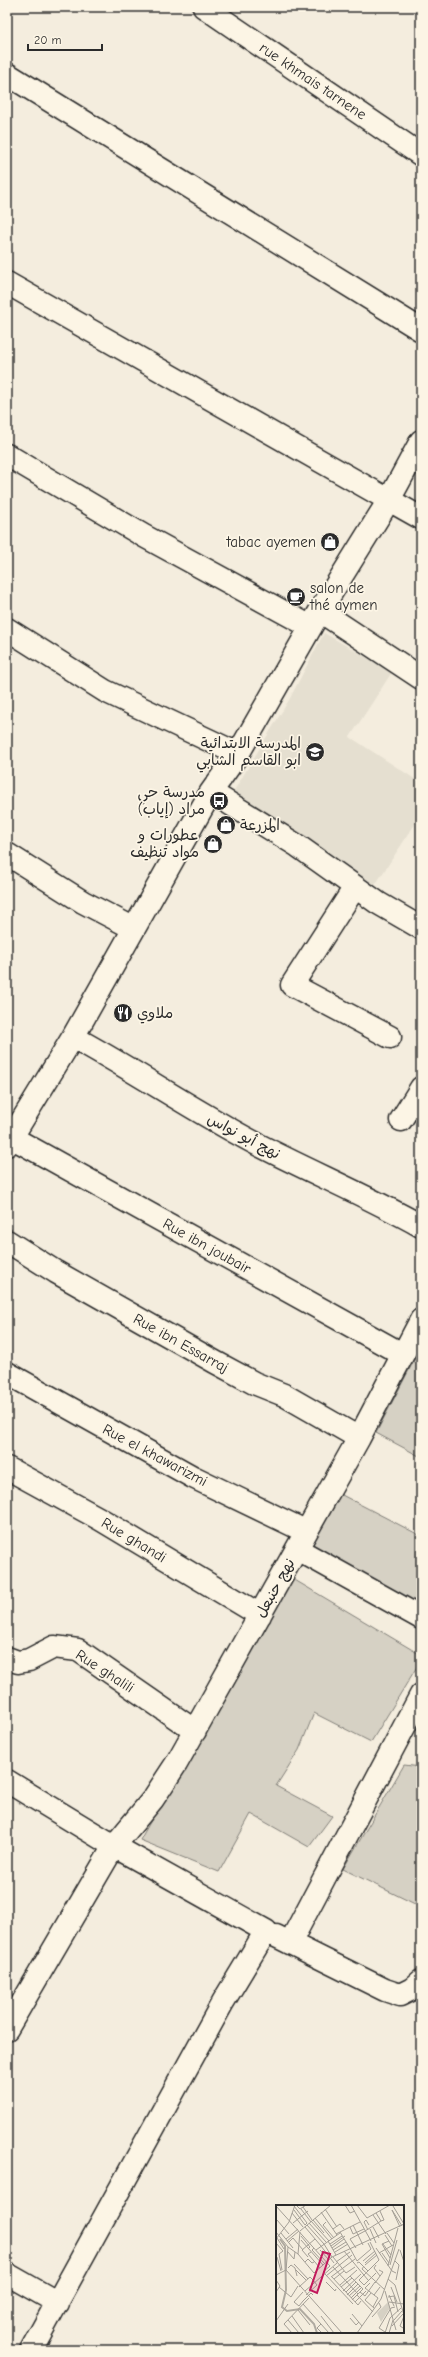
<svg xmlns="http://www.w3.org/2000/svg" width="428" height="2357" font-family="'Comic Neue','Playpen Sans Arabic',sans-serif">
<rect width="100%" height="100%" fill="#f4edde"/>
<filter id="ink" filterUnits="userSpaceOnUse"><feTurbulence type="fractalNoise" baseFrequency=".025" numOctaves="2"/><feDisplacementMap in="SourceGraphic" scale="8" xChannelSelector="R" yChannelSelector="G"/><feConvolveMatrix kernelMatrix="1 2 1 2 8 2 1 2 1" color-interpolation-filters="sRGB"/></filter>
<g filter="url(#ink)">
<path fill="#e5dfd0" d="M 324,633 L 392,672 L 350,737 L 421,783 L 421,815 L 375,885 L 229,799 L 289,700 Z"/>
<path fill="#d6d1c4" stroke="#807e78" d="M 421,1347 L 421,1457 L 376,1433 Z
M 340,1494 L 421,1536 L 421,1610 L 309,1547 Z
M 288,1576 L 421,1655 L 421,1660 L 371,1742 L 314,1713 L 299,1750 L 276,1786 L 332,1816 L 309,1847 L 251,1814 L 219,1872 L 140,1840 Z
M 404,1765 L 421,1767 L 421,1897 L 417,1905 L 343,1869 Z"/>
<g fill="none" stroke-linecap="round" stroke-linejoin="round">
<defs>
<path id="street" d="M 204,7 L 421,155
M 7,74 L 421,330
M 7,455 L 144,536 L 311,627
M 320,611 L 421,678
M 7,629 L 105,691 L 238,754
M 211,792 L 298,846 L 378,903 L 421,928
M 7,854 L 83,902 L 133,928
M 355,887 L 292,985 L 390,1037
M 73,1037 C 134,1070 191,1109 253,1142 C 308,1171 366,1195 421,1226
M 401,1120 L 421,1088
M 11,1137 L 402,1354
M 7,1145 L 73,1037 L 211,792 L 238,754 L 320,611 L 389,500 L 421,518
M 7,1241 L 56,1272 L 215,1362 L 254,1383 L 284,1395 L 359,1438
M 7,1373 L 193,1477 L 305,1531
M 7,1468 L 100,1519 L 260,1615
M 297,1549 L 421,1618
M 7,1658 L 18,1662 L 29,1660 L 54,1647 L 78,1650 L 195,1731
M 7,1781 L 114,1846 L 266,1931 L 223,2002 L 31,2350
M 276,1936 L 385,1990 L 400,1995 L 412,1989 L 421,1981
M 290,1943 L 421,1695
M 7,2029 L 114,1846 L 153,1799 L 176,1764 L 359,1438 L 421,1320
M 7,2274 L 58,2303"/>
<path id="secondary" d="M 7,283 L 389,500 L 421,441"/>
</defs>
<use href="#street" stroke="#2b2b2b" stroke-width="25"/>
<use href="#secondary" stroke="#2b2b2b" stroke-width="25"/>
<use href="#street" stroke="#fcf5e5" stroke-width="22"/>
<use href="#secondary" stroke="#fcf5e5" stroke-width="22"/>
</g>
</g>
<defs>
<symbol id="shop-disc" viewBox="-11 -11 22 22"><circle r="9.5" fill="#2b2b2b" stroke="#fcf5e5"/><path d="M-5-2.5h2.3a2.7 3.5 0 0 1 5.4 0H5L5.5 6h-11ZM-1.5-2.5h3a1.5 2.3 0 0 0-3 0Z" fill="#fff"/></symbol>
<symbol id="cafe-disc" viewBox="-11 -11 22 22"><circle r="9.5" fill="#2b2b2b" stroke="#fcf5e5"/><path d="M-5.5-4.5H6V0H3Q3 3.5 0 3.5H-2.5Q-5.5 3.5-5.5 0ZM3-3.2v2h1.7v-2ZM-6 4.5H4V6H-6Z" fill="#fff"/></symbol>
<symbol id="school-disc" viewBox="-11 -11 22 22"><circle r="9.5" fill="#2b2b2b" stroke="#fcf5e5"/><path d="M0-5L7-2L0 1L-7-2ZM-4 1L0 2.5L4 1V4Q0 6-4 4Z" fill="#fff"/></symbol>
<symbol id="bus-disc" viewBox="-11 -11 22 22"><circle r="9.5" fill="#2b2b2b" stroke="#fcf5e5"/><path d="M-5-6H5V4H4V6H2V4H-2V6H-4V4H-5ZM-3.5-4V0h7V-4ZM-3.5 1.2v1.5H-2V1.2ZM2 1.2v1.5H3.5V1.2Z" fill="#fff"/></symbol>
<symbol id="restaurant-disc" viewBox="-11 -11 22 22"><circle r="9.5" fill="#2b2b2b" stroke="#fcf5e5"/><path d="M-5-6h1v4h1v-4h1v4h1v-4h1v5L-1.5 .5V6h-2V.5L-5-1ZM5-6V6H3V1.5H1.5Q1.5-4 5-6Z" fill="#fff"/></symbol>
</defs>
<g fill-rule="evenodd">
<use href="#shop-disc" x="319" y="531" width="22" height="22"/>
<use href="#cafe-disc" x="285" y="586" width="22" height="22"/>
<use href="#school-disc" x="304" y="741" width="22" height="22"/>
<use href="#bus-disc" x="208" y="790" width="22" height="22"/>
<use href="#shop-disc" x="215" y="814" width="22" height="22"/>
<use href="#shop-disc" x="202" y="833" width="22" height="22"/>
<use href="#restaurant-disc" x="112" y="1002" width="22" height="22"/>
</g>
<g text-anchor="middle" stroke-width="3.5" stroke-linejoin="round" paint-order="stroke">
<g font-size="15" fill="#2b2b2b" stroke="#fcf5e5">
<text transform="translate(313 81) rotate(34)" y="5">rue khmais tarnene</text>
<text transform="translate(244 1136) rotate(28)" y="5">نهج أبو نواس</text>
<text transform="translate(207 1246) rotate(29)" y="5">Rue ibn joubair</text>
<text transform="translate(181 1343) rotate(29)" y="5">Rue ibn Essarraj</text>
<text transform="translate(155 1455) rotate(28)" y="5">Rue el khawarizmi</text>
<text transform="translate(134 1540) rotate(31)" y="5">Rue ghandi</text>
<text transform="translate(275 1588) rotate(-61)" y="5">نهج حنبعل</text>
<text transform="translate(105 1671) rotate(33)" y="5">Rue ghalili</text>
</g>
<g font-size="15" fill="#2b2b2b" stroke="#fcf5e5" text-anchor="end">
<text x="316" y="547">tabac ayemen</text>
<text x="310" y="593" text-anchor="start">salon de<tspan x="310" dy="17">thé aymen</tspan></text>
<text x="301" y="748">المدرسة الابتدائية<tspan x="301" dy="17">ابو القاسم الشابي</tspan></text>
<text x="205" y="797">مدرسة حي<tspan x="205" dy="17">مراد (إياب)</tspan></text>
<text x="240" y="830" text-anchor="start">المزرعة</text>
<text x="199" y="840">عطورات و<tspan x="199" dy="17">مواد تنظيف</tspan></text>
<text x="137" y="1018" text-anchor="start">ملاوي</text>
</g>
</g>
<g transform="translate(276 2205)">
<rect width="128" height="128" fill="#f4edde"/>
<path d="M 112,97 L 114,103 L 105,117 L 101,108 Z" fill="#d6d1c4"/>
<path fill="none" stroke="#afaaa0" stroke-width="2" d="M 4,34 L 9,41 L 10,85 L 6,102 L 11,106 L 24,104 L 38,119 L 41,128"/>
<path fill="none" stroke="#a49f96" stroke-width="1" d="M 20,0 L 24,4 L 30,0M 69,0 L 74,8 L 79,6M 75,0 L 95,36M 81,0 L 91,13 L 114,0M 0,1 L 54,61 L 47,67M 18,1 L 31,18 L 29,20M 117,1 L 128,19M 27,2 L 36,15M 25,4 L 35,17M 49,4 L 61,22M 18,5 L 29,20M 104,6 L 108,15 L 105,16M 45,7 L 61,30M 16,8 L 27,22M 97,10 L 110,29M 39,13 L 56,34M 1,15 L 13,29M 37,15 L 48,28M 35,16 L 53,36M 50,17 L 47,20 L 58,33M 17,18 L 32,6M 33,18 L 50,37M 31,20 L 48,39M 77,20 L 87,40M 29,22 L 45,41M 74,22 L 77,29 L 88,24M 97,22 L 103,33M 124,22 L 116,5 L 126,21M 57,24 L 64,19 L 68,24M 94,24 L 100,38M 92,25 L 88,17 L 90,15 L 93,20M 24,26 L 55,0M 89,26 L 105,16 L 100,8M 0,27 L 12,42M 24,27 L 22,49 L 38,68 L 56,52 L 128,19M 64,27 L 75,45M 5,28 L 17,43M 111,28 L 118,38M 60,29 L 84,17M 109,30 L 116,41M 25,31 L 34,42 L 32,44M 1,33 L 8,44M 0,34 L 13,17 L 19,0M 10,34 L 22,24M 25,35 L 47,60M 11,36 L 23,26M 52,36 L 60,50M 113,36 L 106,39 L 114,53M 13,37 L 17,33 L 27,45M 94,37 L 103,55 L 83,75 L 88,80 L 100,68M 0,38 L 7,46 L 3,49 L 6,65M 48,39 L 56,52M 54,39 L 66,31M 107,39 L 115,50M 45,41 L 58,58M 55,41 L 69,31M 38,43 L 36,45 L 49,59M 56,43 L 68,34M 80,43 L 74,34 L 89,26M 100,43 L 116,66 L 120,68M 40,45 L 64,28M 44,45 L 53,55M 57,45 L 70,37M 75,45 L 81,56 L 95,44 L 92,38M 124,45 L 128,57M 11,46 L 18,54 L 19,47M 68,46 L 92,75M 35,47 L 32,49 L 44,63M 59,47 L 72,39M 103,48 L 117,40M 106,48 L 113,58M 1,52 L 5,66M 32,52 L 26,45 L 39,34M 57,52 L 70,68 L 79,62M 87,56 L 99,46M 119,56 L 123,60 L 120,75M 29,57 L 32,54 L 36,58 L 38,57M 60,57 L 74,47M 81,58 L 83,57 L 92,66M 89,58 L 100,48M 18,59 L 32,74M 89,60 L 101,50M 100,60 L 98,63 L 104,71M 114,60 L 121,35M 88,61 L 86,64 L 109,85M 112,61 L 122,23M 57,62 L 82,89M 12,63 L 15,60 L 19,63 L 21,71M 10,65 L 12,42 L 22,49M 20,65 L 30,75M 49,69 L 77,99M 0,70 L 10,65 L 66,128M 50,71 L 76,50M 74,71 L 87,84 L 76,95M 55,72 L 79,54M 56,72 L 82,100 L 85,96M 58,74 L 68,66M 112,74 L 119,80 L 128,110M 0,75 L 4,81 L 0,87M 50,77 L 59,86 L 60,84M 94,78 L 89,83 L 98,90 L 104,82M 99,78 L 107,67 L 103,65M 64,80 L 81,65M 3,82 L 15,92 L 22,81M 23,82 L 34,72 L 37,75 L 41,80 L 30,90M 65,82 L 76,73M 115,82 L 121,97M 29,86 L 61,58M 67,86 L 85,69M 109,86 L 120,125M 27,87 L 18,97 L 23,101 L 27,96M 70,87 L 80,77M 84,87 L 89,91 L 99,77M 95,88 L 89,95 L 98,103M 71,90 L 82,79M 81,90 L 97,107M 113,90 L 118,101M 73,91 L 84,81M 112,92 L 118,91 L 122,107M 75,93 L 86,82M 27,96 L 35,88 L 37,90M 79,97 L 90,86M 113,97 L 128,99M 27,99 L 53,128M 97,102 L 102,93 L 98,90M 22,105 L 34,120M 76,109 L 86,121M 16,111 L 28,128M 45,111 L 58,128M 96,112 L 105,102 L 103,98M 74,113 L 80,120 L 83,117M 12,115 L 23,128M 118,115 L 126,106M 0,116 L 12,99M 45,119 L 41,123 L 46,128M 116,121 L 127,109M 127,123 L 124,121 L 128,111M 109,127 L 103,123 L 115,103 L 119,102M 16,128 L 8,119 L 33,93M 81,128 L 105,94 L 123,44M 109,128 L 114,113 L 125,103M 113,128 L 117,115"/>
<path fill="#c2185b" fill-opacity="0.15" stroke="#c2185b" stroke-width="2" d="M 47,47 L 54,49 L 41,88 L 34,85 Z"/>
<rect width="128" height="128" fill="none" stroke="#2b2b2b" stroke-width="2"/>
</g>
<rect width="428" height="2357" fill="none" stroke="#fcf5e5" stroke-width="24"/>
<rect x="12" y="12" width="404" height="2333" fill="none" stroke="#2b2b2b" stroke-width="1.5" filter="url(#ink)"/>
<path d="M28 44v6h74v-6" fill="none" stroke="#2b2b2b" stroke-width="2"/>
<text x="34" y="44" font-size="12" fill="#2b2b2b" stroke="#fcf5e5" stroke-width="3" paint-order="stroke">20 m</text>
</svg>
